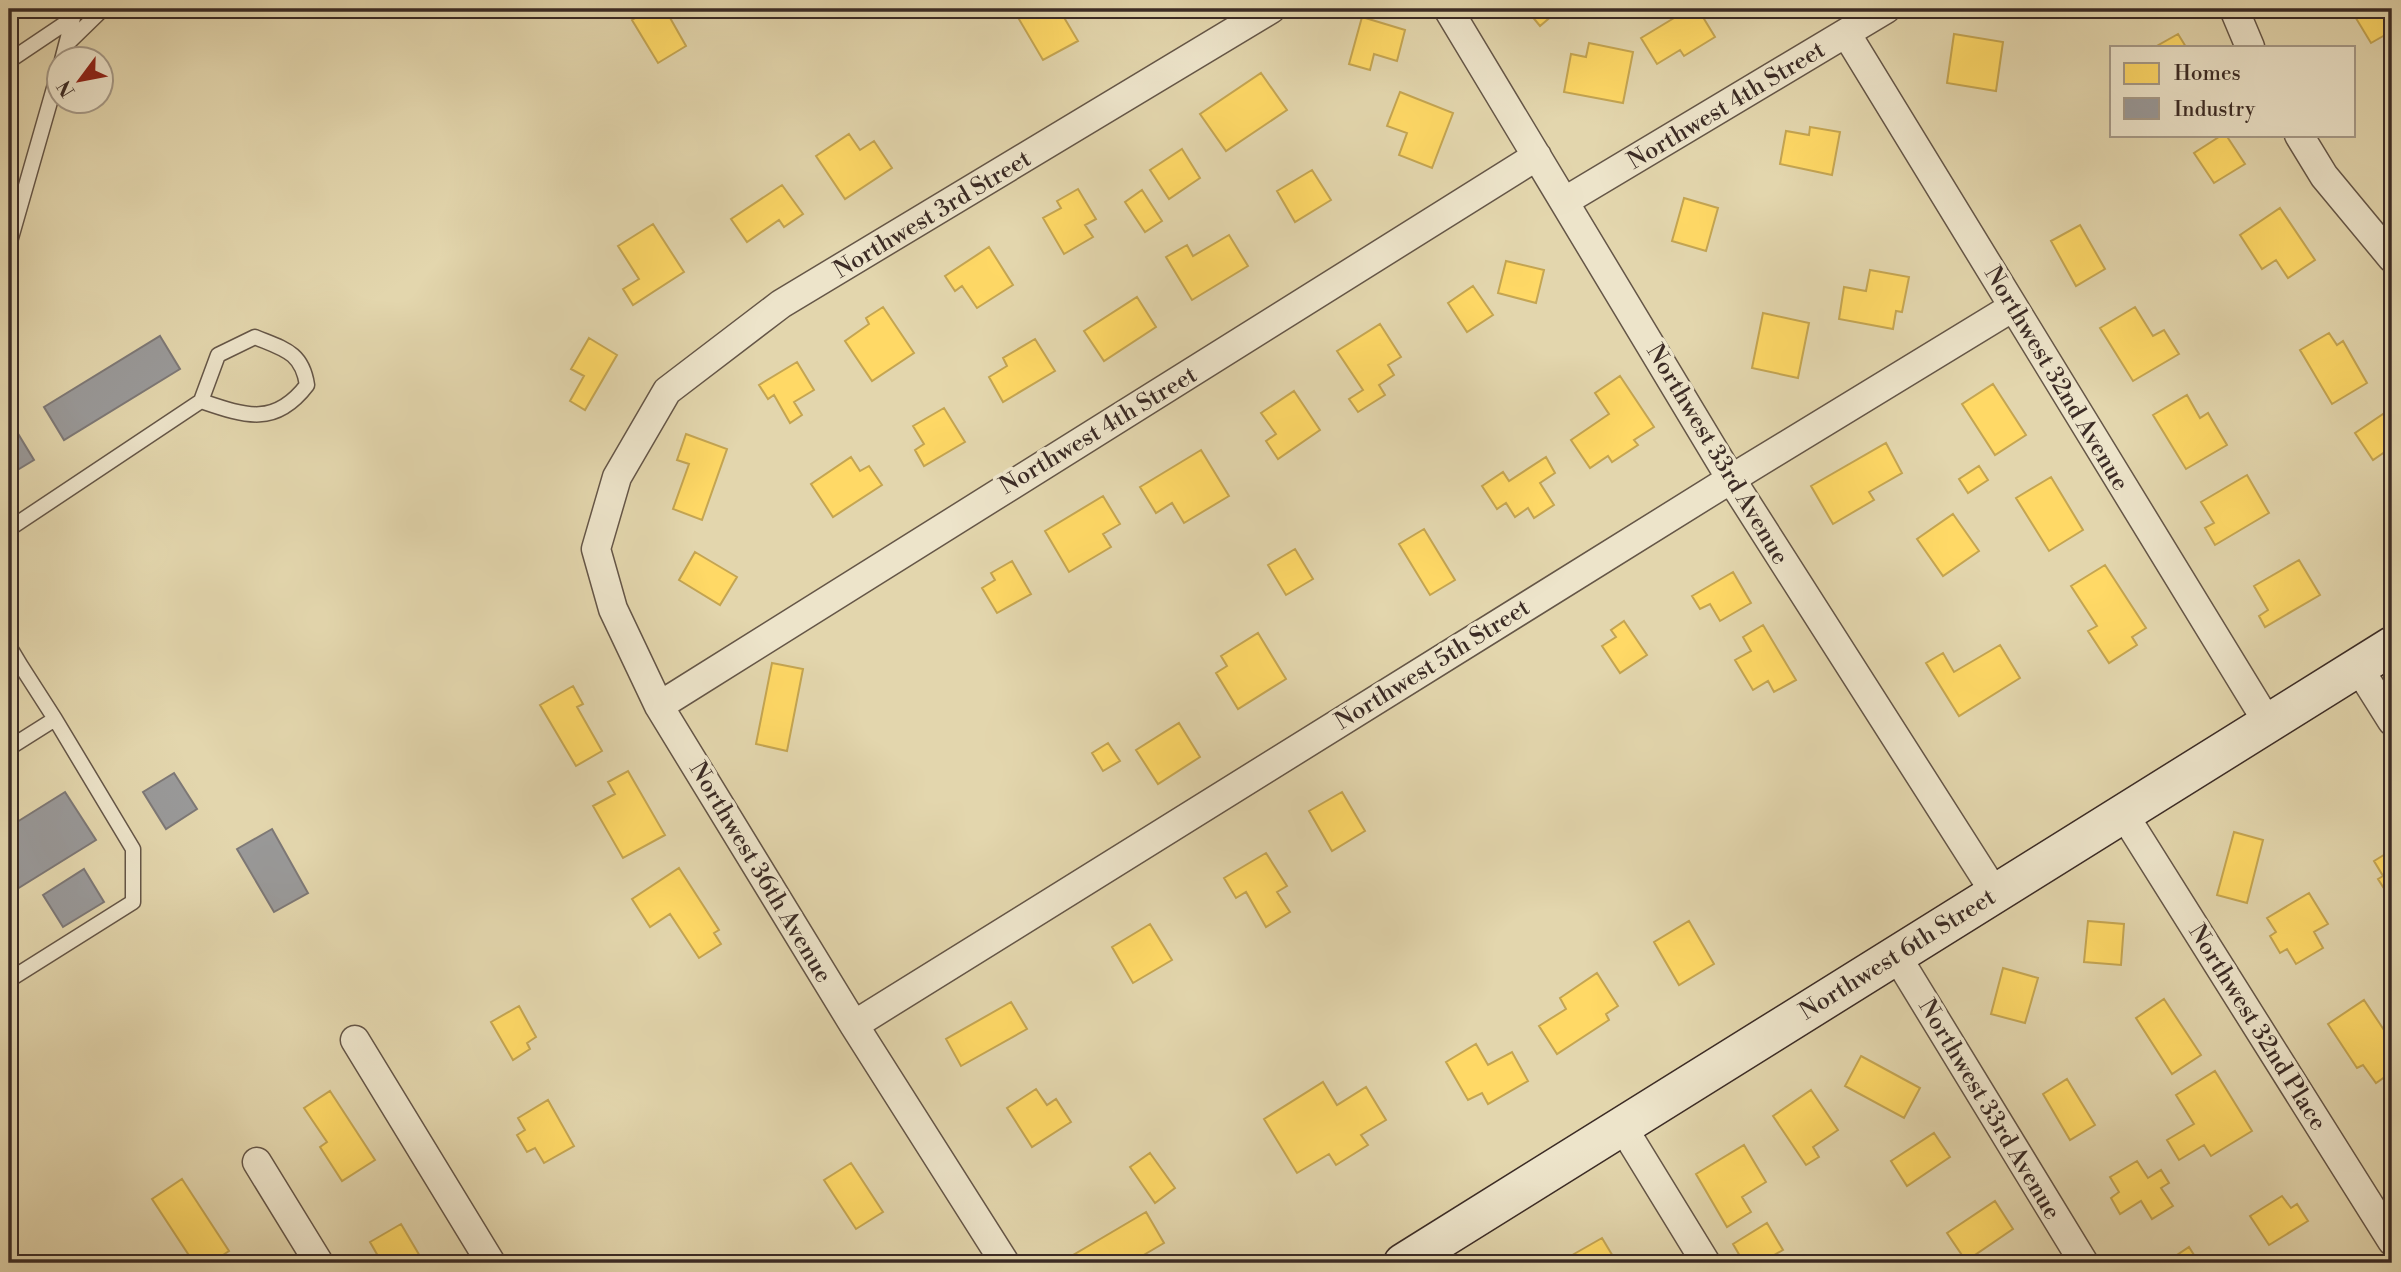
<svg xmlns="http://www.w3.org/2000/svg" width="2401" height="1272" font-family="'Libre Bodoni',serif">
<rect width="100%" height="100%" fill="#e3d6ad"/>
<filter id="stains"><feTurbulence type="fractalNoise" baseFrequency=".00286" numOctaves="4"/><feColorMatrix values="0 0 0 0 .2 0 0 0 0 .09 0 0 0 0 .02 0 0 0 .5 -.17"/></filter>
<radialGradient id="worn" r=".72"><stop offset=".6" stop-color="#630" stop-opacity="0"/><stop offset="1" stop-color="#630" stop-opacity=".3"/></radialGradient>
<path fill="#ffd966" stroke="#c4a552" stroke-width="2" d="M 651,9 L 665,9 L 686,46 L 658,63 L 632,20 Z
M 1013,9 L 1059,9 L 1078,41 L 1043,60 Z
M 1526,9 L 1560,9 L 1540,26 Z
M 1689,9 L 1698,9 L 1715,37 L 1684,56 L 1680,50 L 1657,64 L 1641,38 Z
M 2108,9 L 2125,9 L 2122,16 Z
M 2365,9 L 2392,9 L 2392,31 L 2371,43 L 2354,15 Z
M 1362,17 L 1405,30 L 1397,61 L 1374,54 L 1370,70 L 1349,64 Z
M 1954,34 L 2003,42 L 1996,91 L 1947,83 Z
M 2178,34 L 2186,47 L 2155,47 Z
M 1589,43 L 1633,52 L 1623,103 L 1564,92 L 1571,54 L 1586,57 Z
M 1261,73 L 1287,110 L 1226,151 L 1200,114 Z
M 1400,92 L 1453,113 L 1432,168 L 1399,155 L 1407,133 L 1387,126 Z
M 1810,127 L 1840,132 L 1832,175 L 1780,164 L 1786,131 L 1809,135 Z
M 849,134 L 860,150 L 874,141 L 892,168 L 845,199 L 816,156 Z
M 2222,135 L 2226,135 L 2245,164 L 2214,183 L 2194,153 Z
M 1182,149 L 1200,178 L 1169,199 L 1150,170 Z
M 1312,170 L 1331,200 L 1295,222 L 1277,191 Z
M 782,185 L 803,214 L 784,227 L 779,220 L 747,242 L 731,219 Z
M 1078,189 L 1096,219 L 1085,225 L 1093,237 L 1064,254 L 1043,218 L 1061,208 L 1057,201 Z
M 1142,190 L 1162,221 L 1145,232 L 1125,202 Z
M 1684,198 L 1718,208 L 1706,251 L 1672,241 Z
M 2280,208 L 2315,260 L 2288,278 L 2276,260 L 2262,269 L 2240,235 Z
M 653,224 L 684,272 L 633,305 L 623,289 L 639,279 L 618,246 Z
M 2080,225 L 2105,269 L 2076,286 L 2051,241 Z
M 1229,235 L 1248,266 L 1192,300 L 1166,257 L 1187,245 L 1193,256 Z
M 989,247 L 1013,285 L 977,308 L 962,286 L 955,291 L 945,276 Z
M 1506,261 L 1544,270 L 1536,303 L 1498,293 Z
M 1870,270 L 1909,277 L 1902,312 L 1896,311 L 1893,329 L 1839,319 L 1844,287 L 1866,291 Z
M 1473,286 L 1493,315 L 1467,332 L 1448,303 Z
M 1137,297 L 1156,327 L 1104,361 L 1084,331 Z
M 883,307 L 914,353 L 872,381 L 845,341 L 869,324 L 866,318 Z
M 2135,307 L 2153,336 L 2164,330 L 2179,354 L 2133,381 L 2100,328 Z
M 1763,313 L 1809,323 L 1798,378 L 1752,368 Z
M 1380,324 L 1401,357 L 1388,365 L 1394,375 L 1379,385 L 1385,395 L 1358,412 L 1349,399 L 1363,390 L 1337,351 Z
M 2329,333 L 2337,345 L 2343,341 L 2367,383 L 2332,404 L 2300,350 Z
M 589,338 L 617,355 L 585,410 L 570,401 L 584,376 L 571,369 Z
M 1035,339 L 1055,371 L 1003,402 L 989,377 L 1007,366 L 1003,358 Z
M 797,362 L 814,390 L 794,402 L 802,415 L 790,423 L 774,395 L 768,399 L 759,385 Z
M 1620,376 L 1654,427 L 1634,440 L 1638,445 L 1612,462 L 1608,456 L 1590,468 L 1571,440 L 1609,414 L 1595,393 Z
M 1993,384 L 2026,435 L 1995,455 L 1962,404 Z
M 1294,391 L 1320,430 L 1278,459 L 1266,441 L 1276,434 L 1261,413 Z
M 2187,395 L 2200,418 L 2208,413 L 2227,445 L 2186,469 L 2153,415 Z
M 944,408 L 965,442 L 924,466 L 915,450 L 924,444 L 913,426 Z
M 2392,408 L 2392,447 L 2373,460 L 2355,433 Z
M 686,434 L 727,449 L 702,520 L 673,509 L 689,464 L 677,460 Z
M 1886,443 L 1902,473 L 1869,492 L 1874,500 L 1833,524 L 1811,486 Z
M 1201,450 L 1229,496 L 1184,523 L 1172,503 L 1156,513 L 1140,487 Z
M 851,457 L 860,471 L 869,466 L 882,485 L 833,517 L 811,484 Z
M 1546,457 L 1555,473 L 1540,483 L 1554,505 L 1534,518 L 1528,508 L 1515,517 L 1506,503 L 1497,509 L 1482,486 L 1503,472 L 1509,481 Z
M 1979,466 L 1988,480 L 1968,493 L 1959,479 Z
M 2247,475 L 2269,513 L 2215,545 L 2205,528 L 2214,523 L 2201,502 Z
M 2051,477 L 2083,530 L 2049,551 L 2016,498 Z
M 1103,496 L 1120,524 L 1103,534 L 1111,547 L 1069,572 L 1045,531 Z
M 1953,514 L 1979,551 L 1943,576 L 1917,539 Z
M 1424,529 L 1455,580 L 1430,595 L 1399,544 Z
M 1295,549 L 1313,579 L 1286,595 L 1268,565 Z
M 695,552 L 737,577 L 720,605 L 679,580 Z
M 2299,560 L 2320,595 L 2265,627 L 2259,616 L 2268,610 L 2254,586 Z
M 1012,561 L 1031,594 L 997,613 L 982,588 L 995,580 L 991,573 Z
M 2105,565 L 2146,628 L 2132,637 L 2137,645 L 2109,663 L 2088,631 L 2097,626 L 2071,586 Z
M 1733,572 L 1751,603 L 1720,621 L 1710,604 L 1700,609 L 1692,596 Z
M 1624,621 L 1647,655 L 1620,673 L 1602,646 L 1616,637 L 1611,630 Z
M 1763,625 L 1796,680 L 1774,692 L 1768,681 L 1753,690 L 1735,660 L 1751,651 L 1743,637 Z
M 1258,633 L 1286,679 L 1238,709 L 1216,673 L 1227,666 L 1221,656 Z
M 2000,645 L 2020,678 L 1959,716 L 1926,663 L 1943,653 L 1954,672 Z
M 772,663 L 803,669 L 787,751 L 756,744 Z
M 573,686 L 583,704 L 577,707 L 602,751 L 576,766 L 540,705 Z
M 1179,723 L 1200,757 L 1158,784 L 1136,750 Z
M 1108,743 L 1120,761 L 1103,771 L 1092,753 Z
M 628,771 L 665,835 L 623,858 L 593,806 L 615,794 L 608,782 Z
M 1342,792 L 1365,831 L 1332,851 L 1309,811 Z
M 2234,832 L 2263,840 L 2247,903 L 2217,895 Z
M 2392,850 L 2392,901 L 2378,879 L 2383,876 L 2374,861 Z
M 1266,853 L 1287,886 L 1277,892 L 1290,912 L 1266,927 L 1246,892 L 1236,898 L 1224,878 Z
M 679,868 L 719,930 L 714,933 L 721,944 L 699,958 L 670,914 L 650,927 L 632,899 Z
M 2309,893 L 2328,924 L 2314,932 L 2323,948 L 2296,964 L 2287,949 L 2280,953 L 2270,936 L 2276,932 L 2267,918 Z
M 1689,921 L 1714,964 L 1679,985 L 1654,942 Z
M 2088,921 L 2124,924 L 2121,965 L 2084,962 Z
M 1150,924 L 1172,960 L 1133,983 L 1112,947 Z
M 2003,968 L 2038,978 L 2025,1023 L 1991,1014 Z
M 1597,973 L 1618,1006 L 1606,1014 L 1609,1020 L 1557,1054 L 1539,1026 L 1566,1009 L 1560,998 Z
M 2164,999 L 2201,1055 L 2172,1074 L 2136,1018 Z
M 2364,1000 L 2392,1042 L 2392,1072 L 2376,1083 L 2363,1065 L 2357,1068 L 2328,1024 Z
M 1011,1002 L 1027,1029 L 961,1066 L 946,1039 Z
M 519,1006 L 536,1037 L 527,1043 L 530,1049 L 513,1060 L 491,1022 Z
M 1476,1044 L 1488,1065 L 1512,1052 L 1528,1081 L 1488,1104 L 1482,1093 L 1468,1100 L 1446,1062 Z
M 1861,1056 L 1920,1088 L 1904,1118 L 1845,1086 Z
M 2215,1071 L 2252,1131 L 2211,1156 L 2204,1145 L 2179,1160 L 2167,1140 L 2194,1124 L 2176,1095 Z
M 2067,1079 L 2095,1125 L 2070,1140 L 2043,1094 Z
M 1323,1082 L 1337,1105 L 1366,1087 L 1386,1120 L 1361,1135 L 1368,1145 L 1336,1165 L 1329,1154 L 1297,1173 L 1264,1119 Z
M 1036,1089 L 1047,1105 L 1056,1099 L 1071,1122 L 1032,1147 L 1007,1108 Z
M 1811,1090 L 1838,1130 L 1813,1147 L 1819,1157 L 1806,1165 L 1773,1116 Z
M 330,1091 L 375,1160 L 342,1181 L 320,1147 L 327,1142 L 304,1108 Z
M 548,1100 L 574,1146 L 544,1163 L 535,1148 L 527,1152 L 517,1135 L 525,1130 L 518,1118 Z
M 1934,1133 L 1950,1157 L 1907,1186 L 1891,1161 Z
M 1744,1145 L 1766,1182 L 1742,1197 L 1751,1212 L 1727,1227 L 1696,1174 Z
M 1150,1153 L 1175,1188 L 1155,1203 L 1130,1167 Z
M 2137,1161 L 2148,1178 L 2161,1170 L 2169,1183 L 2161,1188 L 2173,1206 L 2152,1219 L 2141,1201 L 2120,1214 L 2111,1198 L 2119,1192 L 2110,1177 Z
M 851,1163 L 883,1212 L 856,1229 L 824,1180 Z
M 182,1179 L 229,1251 L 211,1263 L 194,1263 L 152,1199 Z
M 2282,1196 L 2291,1208 L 2297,1204 L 2308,1221 L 2269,1245 L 2250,1216 Z
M 1995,1201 L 2013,1229 L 1966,1261 L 1947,1233 Z
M 1146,1212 L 1164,1243 L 1130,1263 L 1065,1263 L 1063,1261 Z
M 1767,1223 L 1783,1250 L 1760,1263 L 1744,1263 L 1733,1244 Z
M 401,1224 L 424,1263 L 382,1263 L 370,1242 Z
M 1602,1238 L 1617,1263 L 1570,1263 L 1567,1258 Z
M 2189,1247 L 2199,1263 L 2165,1263 Z"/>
<path fill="#999" stroke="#7d7876" stroke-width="2" d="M 160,336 L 180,369 L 64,440 L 44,407 Z
M 14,427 L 34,460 L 9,475 L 9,430 Z
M 174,773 L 197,809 L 166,829 L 143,792 Z
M 65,792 L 96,840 L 9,894 L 9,827 Z
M 272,829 L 308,893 L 274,912 L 237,849 Z
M 84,869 L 104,902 L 63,927 L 43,895 Z"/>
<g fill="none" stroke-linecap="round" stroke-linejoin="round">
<defs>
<path id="lane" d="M 66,45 L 103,9
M 62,60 L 73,18 L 67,9
M 9,61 L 73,18
M 9,245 L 60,67
M 9,529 L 201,401 L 218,355 L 255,337 C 284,349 302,352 307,385 C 275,427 245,416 201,401
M 9,646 L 21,666 L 9,674
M 9,748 L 55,719 L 21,666
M 9,980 L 133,902 L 133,849 L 55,719"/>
<path id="street" d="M 1448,9 L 1731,479 L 1995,893
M 2234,9 L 2250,47
M 1846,33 L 2268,723
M 2299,135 L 2324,176 L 2392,258
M 1565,201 L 1886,9
M 2358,667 L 2392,721
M 659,706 L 1537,156
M 2123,813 L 2392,1241
M 1896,955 L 2084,1263
M 854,1025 L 1731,479 L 2013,307
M 355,1040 L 491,1263
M 1622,1126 L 1706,1263
M 257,1162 L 319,1263
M 1005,1263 L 854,1025 L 659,706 L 613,609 L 596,549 L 617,477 L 667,391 L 781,304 L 1271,9"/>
<path id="secondary" d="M 1403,1263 L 2392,646"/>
</defs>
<use href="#lane" stroke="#655647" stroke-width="17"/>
<use href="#street" stroke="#655647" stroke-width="31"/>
<use href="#secondary" stroke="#3b2b25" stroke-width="41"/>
<use href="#lane" stroke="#ede4ca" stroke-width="14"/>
<use href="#street" stroke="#ede4ca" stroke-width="28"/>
<use href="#secondary" stroke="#ede4ca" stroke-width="38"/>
</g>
<g text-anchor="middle" stroke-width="7" stroke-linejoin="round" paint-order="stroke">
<g font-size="24" fill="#3b2b25" stroke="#ede4ca">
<text transform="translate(1726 105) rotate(-31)" y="8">Northwest 4th Street</text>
<text transform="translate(932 214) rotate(-31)" y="8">Northwest 3rd Street</text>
<text transform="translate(2057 378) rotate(59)" y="8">Northwest 32nd Avenue</text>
<text transform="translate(1098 430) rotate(-31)" y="8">Northwest 4th Street</text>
<text transform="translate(1718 454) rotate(59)" y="8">Northwest 33rd Avenue</text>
<text transform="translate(1432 664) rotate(-32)" y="8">Northwest 5th Street</text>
<text transform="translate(761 872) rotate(59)" y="8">Northwest 36th Avenue</text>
<text transform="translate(1897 954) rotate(-32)" y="8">Northwest 6th Street</text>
<text transform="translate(2258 1027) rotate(58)" y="8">Northwest 32nd Place</text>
<text transform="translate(1990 1109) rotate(59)" y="8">Northwest 33rd Avenue</text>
</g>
</g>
<rect width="2401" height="1272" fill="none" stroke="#e3d6ad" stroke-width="35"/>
<rect x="10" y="10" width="2380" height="1251" fill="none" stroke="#3b2b25" stroke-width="3.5"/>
<rect x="18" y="18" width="2366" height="1237" fill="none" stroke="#3b2b25" stroke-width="2"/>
<rect x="2110" y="46" width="245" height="91" fill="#ede4ca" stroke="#a69a88" stroke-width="2"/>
<rect x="2124" y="63" width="35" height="21" fill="#ffd966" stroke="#a69a88" stroke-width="2"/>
<text x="2174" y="80" font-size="21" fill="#3b2b25">Homes</text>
<rect x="2124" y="98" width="35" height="21" fill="#999999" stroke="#a69a88" stroke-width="2"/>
<text x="2174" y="116" font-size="21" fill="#3b2b25">Industry</text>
<g transform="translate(80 80) rotate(238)"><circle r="33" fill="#ede4ca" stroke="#a69a88" stroke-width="2"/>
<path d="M0-5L12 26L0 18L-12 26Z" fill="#8f2418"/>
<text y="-10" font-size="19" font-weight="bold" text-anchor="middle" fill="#3b2b25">N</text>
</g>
<rect width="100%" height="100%" filter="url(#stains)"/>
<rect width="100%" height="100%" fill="url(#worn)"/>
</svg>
